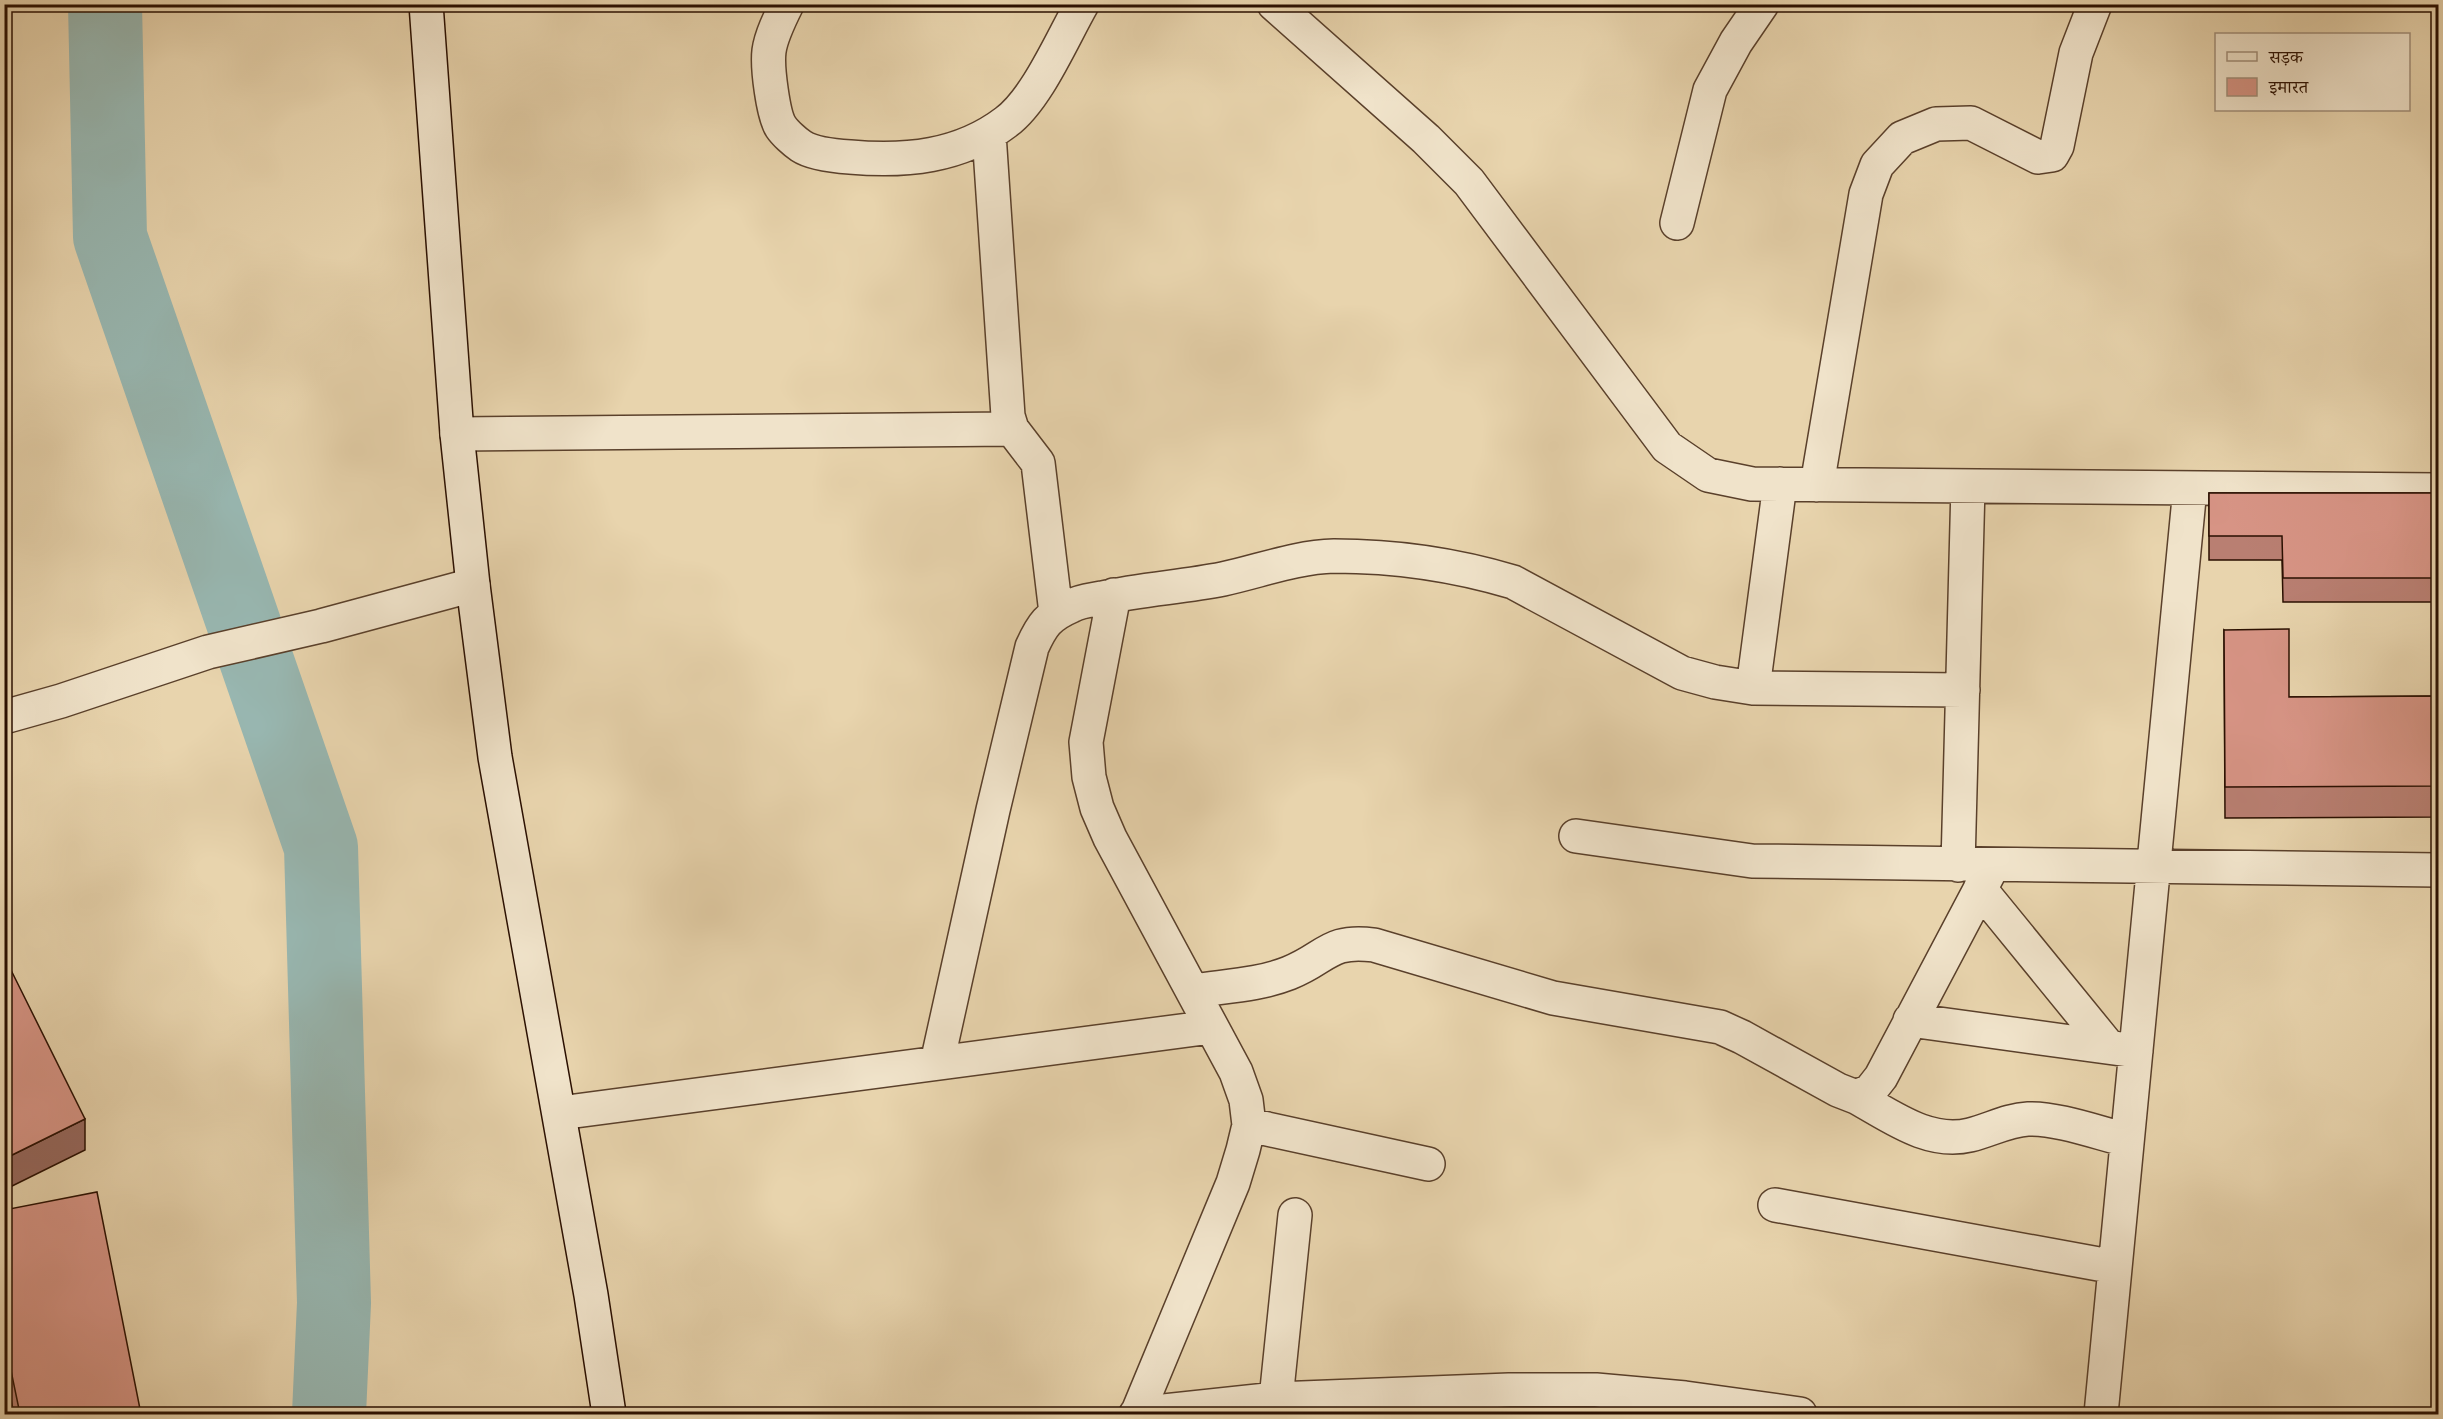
<svg xmlns="http://www.w3.org/2000/svg" width="2443" height="1419" font-family="'IM FELL Double Pica','Noto Serif Devanagari',serif">
<rect width="100%" height="100%" fill="#e8d4ad"/>
<filter id="stains"><feTurbulence type="fractalNoise" baseFrequency=".00333" numOctaves="4"/><feColorMatrix values="0 0 0 0 .2 0 0 0 0 .09 0 0 0 0 .02 0 0 0 .5 -.17"/></filter>
<radialGradient id="worn" r=".72"><stop offset=".6" stop-color="#630" stop-opacity="0"/><stop offset="1" stop-color="#630" stop-opacity=".3"/></radialGradient>
<g fill="none" stroke-linecap="round" stroke-linejoin="round">
<path stroke="#98b7b1" stroke-width="74" d="M 105,4 L 110,237 L 321,847 L 334,1303 L 329,1414"/>
<defs>
<path id="street" d="M 787,4 C 780,18 771,36 769,51 C 767,67 773,115 781,127 C 785,133 795,142 801,146 C 813,154 835,156 850,157 C 905,162 960,157 1006,122 C 1037,99 1062,39 1082,4
M 1274,4 L 1426,139 L 1469,182 L 1667,447 L 1708,475 L 1752,484 L 2438,490
M 989,134 L 1008,416 L 1012,429 L 1038,463 L 1056,613
M 1677,223 L 1710,90 L 1736,42 L 1762,4
M 457,434 L 1012,429
M 1817,485 L 1866,194 L 1877,165 L 1902,138 L 1936,124 L 1971,123 L 2038,157 L 2052,155 L 2057,146 L 2076,53 L 2095,4
M 1114,595 L 1086,742 L 1089,777 L 1097,808 L 1110,838 L 1236,1072 L 1246,1100 L 1249,1125 L 1243,1150 L 1233,1183 L 1137,1414
M 1753,688 L 1780,484
M 4,717 L 61,701 L 208,652 L 321,626 L 473,585
M 1576,836 L 1752,861 L 2438,870
M 1958,865 L 1968,486
M 1980,889 L 2108,1046
M 1193,991 C 1225,986 1259,985 1289,973 C 1327,958 1328,939 1374,945 L 1553,998 L 1720,1027 L 1742,1037 L 1838,1090 L 1856,1097 L 1870,1091 L 1881,1077 L 1993,865
M 1910,1020 L 2136,1051
M 937,1063 L 993,810 L 1032,647 C 1042,625 1048,616 1071,606 C 1080,601 1092,600 1102,598 C 1142,589 1183,587 1223,579 C 1260,571 1296,557 1334,556 C 1393,556 1456,565 1513,582 L 1682,673 L 1715,682 L 1753,688 L 1963,690
M 1856,1097 C 1891,1116 1928,1145 1970,1135 C 1990,1130 2008,1120 2028,1119 C 2058,1118 2098,1133 2127,1140
M 560,1113 L 1211,1027
M 1249,1125 L 1428,1164
M 1775,1205 L 2115,1267
M 1136,1414 L 1276,1399 L 1509,1390 L 1596,1390 L 1685,1398 L 1800,1414
M 1279,1414 L 1276,1399 L 1295,1215
M 2101,1414 L 2190,488"/>
<path id="secondary" d="M 426,4 L 457,434 L 473,585 L 495,757 L 591,1295 L 609,1414"/>
</defs>
<use href="#street" stroke="#5a402b" stroke-width="36"/>
<use href="#secondary" stroke="#2a0f00" stroke-width="36"/>
<use href="#street" stroke="#f0e3ca" stroke-width="33"/>
<use href="#secondary" stroke="#f0e3ca" stroke-width="33"/>
</g>
<path fill="#b97f72" stroke="#2a0f00" stroke-width="1.5" d="M 2209,493 L 2439,493 L 2439,602 L 2283,602 L 2282,560 L 2209,560 Z
M 2224,630 L 2289,697 L 2439,696 L 2439,817 L 2225,818 Z
M 4,1210 L 141,1414 L 14,1414 L 4,1367 Z"/>
<path fill="#96685d" stroke="#2a0f00" stroke-width="1.5" d="M 85,1119 L 85,1150 L 4,1190 L 4,1159 Z"/>
<path fill="#d79485" stroke="#2a0f00" stroke-width="1.5" d="M 2209,493 L 2439,493 L 2439,578 L 2283,578 L 2282,536 L 2209,536 Z
M 2289,629 L 2289,697 L 2439,696 L 2439,786 L 2225,787 L 2224,630 Z
M 4,956 L 85,1119 L 4,1159 Z
M 97,1192 L 141,1414 L 20,1414 L 4,1337 L 4,1210 Z"/>
<rect width="2443" height="1419" fill="none" stroke="#e8d4ad" stroke-width="24"/>
<rect x="6" y="6" width="2431" height="1407" fill="none" stroke="#2a0f00" stroke-width="3"/>
<rect x="12" y="12" width="2419" height="1395" fill="none" stroke="#2a0f00" stroke-width="1.5"/>
<rect x="2215" y="33" width="195" height="78" fill="#f0e3ca" stroke="#a18e79" stroke-width="1.5"/>
<rect x="2227" y="52" width="30" height="9" fill="#f0e3ca" stroke="#a18e79" stroke-width="1.5"/>
<text x="2269" y="63" font-size="18" fill="#2a0f00">सड़क</text>
<rect x="2227" y="78" width="30" height="18" fill="#d79485" stroke="#a18e79" stroke-width="1.5"/>
<text x="2269" y="93" font-size="18" fill="#2a0f00">इमारत</text>
<rect width="100%" height="100%" filter="url(#stains)"/>
<rect width="100%" height="100%" fill="url(#worn)"/>
</svg>
